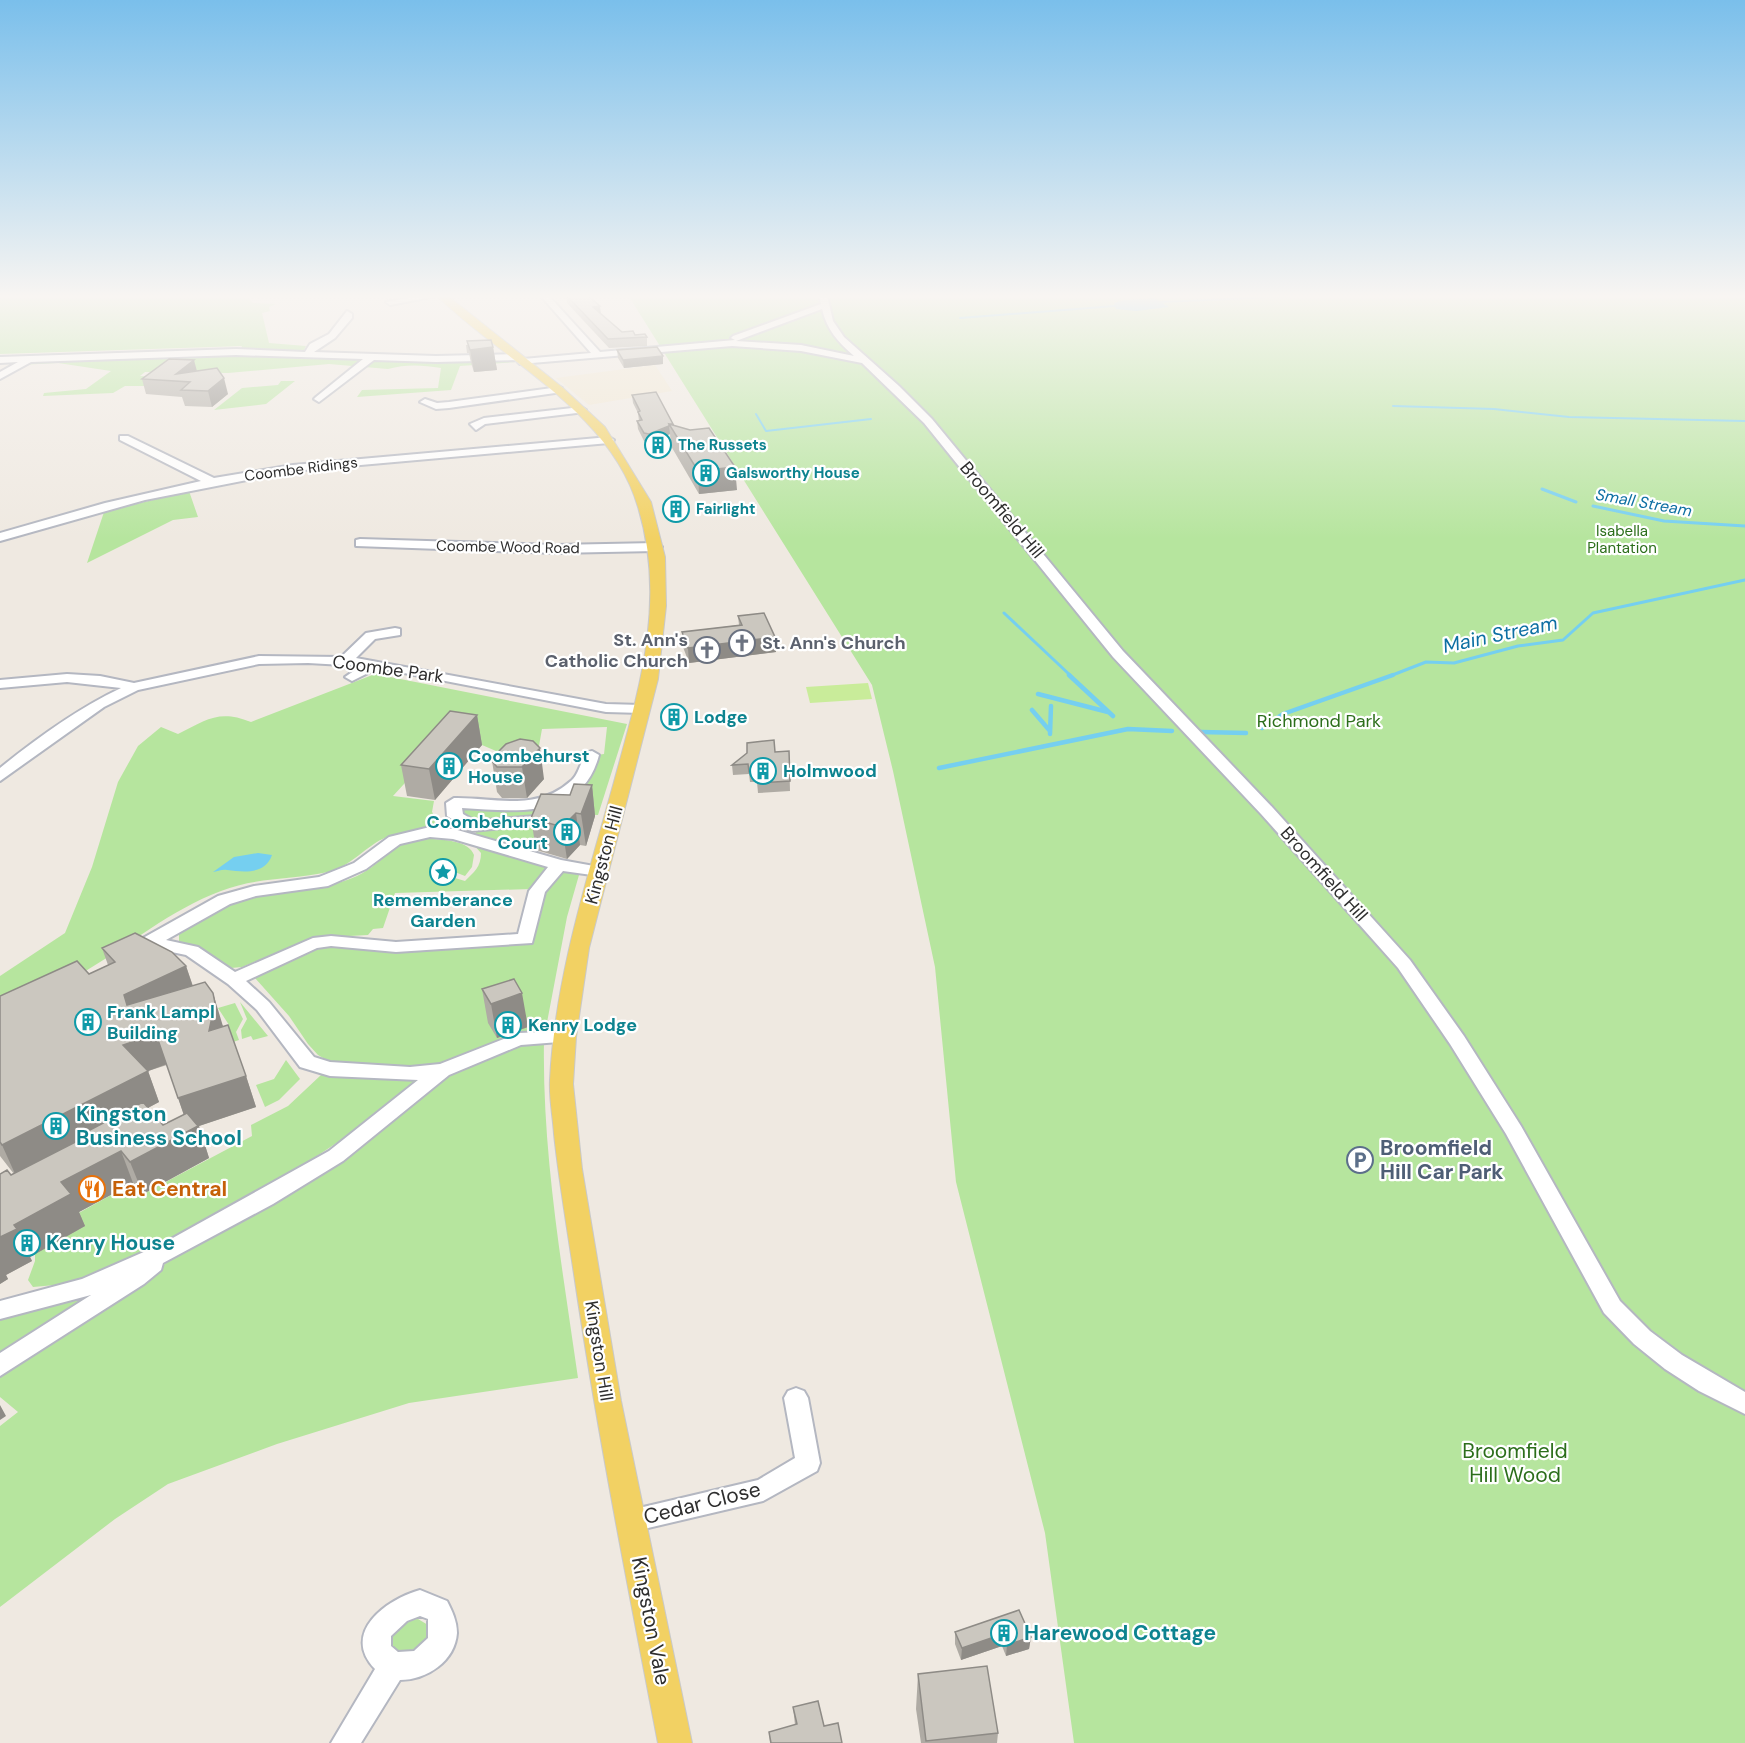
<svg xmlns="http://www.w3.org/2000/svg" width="1745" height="1743" font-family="'DM Sans',sans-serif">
<rect width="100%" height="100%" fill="#efe9e1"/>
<path fill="#f0e6d1" d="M 655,365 L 672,391 L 589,405 L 556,378 Z"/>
<path fill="#b6e59e" d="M 0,295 L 217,297 L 219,295 L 215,295 L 245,295 L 253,303 L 276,304 L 269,307 L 270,311 L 262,313 L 269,343 L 306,346 L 303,352 L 240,350 L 242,346 L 0,354 Z
M 628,295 L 1745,295 L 1745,1743 L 1074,1743 L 1045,1533 L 956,1182 L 935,967 L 893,771 L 872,685 Z
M 251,354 L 512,359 L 516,362 L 460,366 L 451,390 L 357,397 L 362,390 L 438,388 L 441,368 C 422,365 406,364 388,369 L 329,364 L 228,373 L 145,372 L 140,376 L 158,377 L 146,386 L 125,386 L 113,393 L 43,396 L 44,393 L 86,389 L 111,371 L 58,363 L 19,365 L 26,362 Z
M 281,381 L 295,381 L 266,404 L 214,410 L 242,388 L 278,385 Z
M 189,491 L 198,517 L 173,520 L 87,563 L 104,512 Z
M 375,674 L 627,724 L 598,815 L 552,813 L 544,842 L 534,852 L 475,834 L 478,829 L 476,822 L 465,816 L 461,809 L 466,806 L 551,802 L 597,755 L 604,754 L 607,727 L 542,729 L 537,757 L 510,757 L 482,745 L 436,749 L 393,796 L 434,801 L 432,812 L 439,822 C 429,830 401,831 387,837 C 366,845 351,867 328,872 C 292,880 256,877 221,891 C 170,910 130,945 84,972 C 58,987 27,996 0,1008 L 0,976 L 65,933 L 92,867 L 118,782 L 138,746 L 161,727 L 178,734 C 206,720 219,709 251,722 Z
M 433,839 C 446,840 469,841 474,855 L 472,867 L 465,876 L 442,867 L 435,877 L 445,875 L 465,881 C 474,872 481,867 481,853 L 472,843 L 552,866 L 531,889 L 395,893 L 383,928 L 373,929 L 368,935 L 313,938 L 242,967 L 231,968 L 179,943 L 179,931 C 209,913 233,900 267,894 C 297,888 329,889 357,876 C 388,861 391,838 433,839 Z
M 562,870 L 579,875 L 567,917 L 545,1033 L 502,1040 L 429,1067 L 404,1069 L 335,1065 L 318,1055 L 308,1044 L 289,1016 L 255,978 L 301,954 L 328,947 L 395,951 L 526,943 L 539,893 Z
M 240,1002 L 268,1036 L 253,1040 L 251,1036 L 242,1039 L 241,1030 L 247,1019 Z
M 235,1003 L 243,1019 L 236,1032 L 239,1040 L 230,1043 L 229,1025 L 218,1008 Z
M 544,1040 C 542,1153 562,1266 578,1378 L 409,1403 L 277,1444 L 168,1484 L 115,1519 L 0,1607 L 0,1426 L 18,1412 L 0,1397 L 0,1375 L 444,1076 L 520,1043 Z
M 286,1060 L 300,1079 L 279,1100 L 265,1107 L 256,1085 L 274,1079 Z
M 321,1075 L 426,1077 L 359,1128 L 284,1178 L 147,1253 L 66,1284 L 33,1287 L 28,1280 L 35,1261 L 35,1254 L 75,1215 L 133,1183 L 143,1194 L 252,1136 L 251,1125 L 288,1106 Z
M 123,1278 L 0,1358 L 0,1316 Z
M 418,1619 L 428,1625 L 430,1636 L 424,1648 L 399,1655 L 392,1648 C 389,1631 402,1620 418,1619 Z"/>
<path fill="#c9ec9a" d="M 868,683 L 872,699 L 810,703 L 806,687 Z"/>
<path fill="#75cff0" d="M 1155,298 L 1169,307 L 1136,311 L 1116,309 L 1114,303 L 1123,300 Z
M 258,853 L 272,855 C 265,875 244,872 227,870 C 222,869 217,872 213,872 L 234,857 Z"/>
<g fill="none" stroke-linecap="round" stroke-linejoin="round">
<path stroke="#75cff0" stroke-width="2" d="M 1160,302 L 1320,295
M 960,318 L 1140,304
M 1393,406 L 1494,409 L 1569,417 L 1745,421
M 756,414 L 766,431 L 871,419"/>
<path stroke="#75cff0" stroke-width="3" d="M 1542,489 L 1576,502
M 1593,506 L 1664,521 L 1745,526
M 1004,613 L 1071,676
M 1390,676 L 1426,662 L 1454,663 L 1518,646 L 1563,640 L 1593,613 L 1745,580"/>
<path stroke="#75cff0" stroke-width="4.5" d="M 1069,675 L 1113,716
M 1038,694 L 1108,712
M 1032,710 L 1050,731
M 1262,728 L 1283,714 L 1393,675
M 1201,732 L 1246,733
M 1050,734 L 1051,706
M 939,768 L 1128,729 L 1172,731"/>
<defs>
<path id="minor" d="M 424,295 L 442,295 L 390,305 L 386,302 Z
M 540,295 L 548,295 L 600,352 L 735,340 L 731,338 L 733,336 L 821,304 L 819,295 L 827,295 L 833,321 L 844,337 L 899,386 L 932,419 L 1123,651 L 1273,808 L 1410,960 L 1464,1036 L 1521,1126 L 1620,1301 L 1650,1331 L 1682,1355 L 1745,1392 L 1745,1414 L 1699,1391 L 1665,1369 L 1634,1344 L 1604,1313 L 1506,1134 L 1450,1044 L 1398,968 L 1261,814 L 1113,657 L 924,423 L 862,363 L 801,351 L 732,346 L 520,364 L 518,362 L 523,359 L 591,353 ZM 822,309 C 827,330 838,342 854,356 L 801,345 L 736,341 Z
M 347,311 L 352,314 L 352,318 L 335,338 L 314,352 L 436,356 L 517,354 L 522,357 L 517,360 L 436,362 L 374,360 L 319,402 L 314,399 L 316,397 L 363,359 L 236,355 L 31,362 L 0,379 L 0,372 L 18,362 L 0,363 L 0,357 L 236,349 L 305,352 L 310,344 L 329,334 Z
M 559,387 L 562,388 L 562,392 L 449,408 L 436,409 L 420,402 L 425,399 L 437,403 L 449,402 Z
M 581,407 L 586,410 L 585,412 L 485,424 L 476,430 L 470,424 L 484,418 Z
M 120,436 L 128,436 L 214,478 L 293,465 L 609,437 L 614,440 L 609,443 L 293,471 L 145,500 L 0,541 L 0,533 L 105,503 L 201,481 L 120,440 Z
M 360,539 L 555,545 L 656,543 L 662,547 L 656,551 L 555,553 L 356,546 L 356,540 Z
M 395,628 L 400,629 L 400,635 L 375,639 L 356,658 L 606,704 L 642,705 L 649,709 L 642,713 L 606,712 L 378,668 L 352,681 L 345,677 L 361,666 L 308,663 L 259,664 L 138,690 L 104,707 L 0,781 L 0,768 C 37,738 77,709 121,688 L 67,682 L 0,688 L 0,680 L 67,674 L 100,676 L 134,683 L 259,656 L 341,657 L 366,633 Z
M 592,751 L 599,755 C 582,821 514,811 462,808 L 463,814 L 475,821 L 548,815 L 554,817 L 556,820 L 554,823 L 472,831 L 447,816 L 446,803 L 454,798 C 496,797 536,813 572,780 C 581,772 581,753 592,751 Z
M 430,827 L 454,829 L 561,860 L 605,868 L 607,871 L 599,876 L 563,871 L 545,892 L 532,943 L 396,952 L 331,946 L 317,948 L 246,981 L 269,1002 L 314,1057 L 330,1062 L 410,1067 L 440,1064 L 519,1033 L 565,1031 L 572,1033 L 574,1037 L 572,1041 L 521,1045 L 449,1075 L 343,1161 L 273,1204 L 163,1263 L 161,1270 L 144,1284 L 0,1376 L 0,1353 L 91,1295 L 0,1319 L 0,1301 L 82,1279 L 162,1244 L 329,1151 L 418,1080 L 330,1076 L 300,1067 L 257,1010 L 228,984 L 186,955 L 143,946 L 140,942 L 143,938 L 218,896 L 254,886 L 319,877 L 354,863 L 389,837 ZM 430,837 L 453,839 L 548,867 L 529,891 L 518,934 L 396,942 L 331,936 L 313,938 L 235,972 L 198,947 L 166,940 L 230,904 L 256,896 L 328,886 L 366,869 L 400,844 Z
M 796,1388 L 804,1391 L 808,1398 L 820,1463 L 817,1471 L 763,1501 L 631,1532 L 622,1528 L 618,1520 L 622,1512 L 758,1480 L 795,1458 L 784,1398 L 788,1391 Z
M 420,1590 L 447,1601 C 452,1611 457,1621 457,1633 C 455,1661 427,1680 400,1680 L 361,1743 L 331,1743 L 375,1669 C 340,1633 387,1599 420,1590 ZM 420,1616 L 428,1619 L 428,1638 L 414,1651 L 398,1652 L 391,1646 L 391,1636 L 407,1621 Z"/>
<path id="major" d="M 436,295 L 447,295 L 563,388 L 605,427 L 651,502 L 665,557 L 666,606 L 658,679 L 589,948 L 576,1037 L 573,1084 L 582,1169 L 621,1401 L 692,1743 L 658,1743 C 628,1587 597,1431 574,1274 C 567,1227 559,1181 554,1134 C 553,1117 549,1098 550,1080 C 555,978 587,880 614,782 C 639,690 667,602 638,507 C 611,412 502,360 436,295 Z"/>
</defs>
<use href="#minor" stroke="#b4b7c1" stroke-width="4"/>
<use href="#major" stroke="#c9c9c9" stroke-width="2"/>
<use href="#minor" fill="#fff" fill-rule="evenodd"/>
<use href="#major" fill="#f2d163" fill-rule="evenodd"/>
</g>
<path fill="#afaba4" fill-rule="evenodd" d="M 566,295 L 601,314 L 622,332 L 647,337 L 647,346 L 609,348 L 567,303 Z
M 467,341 L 493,347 L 497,370 L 474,372 L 471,363 L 469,353 L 467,353 L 466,345 L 468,345 Z
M 617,350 L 663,364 L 624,368 L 618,358 Z
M 197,371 L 228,394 L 212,407 L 185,406 L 182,397 L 146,394 L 142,379 Z
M 632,395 L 673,425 L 737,490 L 699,494 L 671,446 L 670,434 L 650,443 L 644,441 L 638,429 L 637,421 L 639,421 L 638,413 L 633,403 Z
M 738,616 L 776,652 L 689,663 L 683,647 L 682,632 L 739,625 Z
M 477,715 L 482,745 L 435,800 L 407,796 L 401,765 Z
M 499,751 L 544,779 L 527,798 L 502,798 L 497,792 L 492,761 L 500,759 Z
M 789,751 L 790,791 L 758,793 L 757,782 L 750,782 L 749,774 L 733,775 L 732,765 L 775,752 Z
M 592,785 L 595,816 L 586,846 L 580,845 L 567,859 L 536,850 L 531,818 L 570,795 Z
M 102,948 L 186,966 L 193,986 L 223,1026 L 246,1076 L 256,1107 L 199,1126 L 209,1158 L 143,1194 L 133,1183 L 79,1212 L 85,1226 L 30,1257 L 32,1261 L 6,1275 L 8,1279 L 0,1284 L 0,1174 L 11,1175 L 14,1174 L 0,1156 L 0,996 L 89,974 L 108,965 ZM 167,1065 L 184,1115 L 163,1125 L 148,1108 L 159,1102 L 148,1071 Z
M 482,989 L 528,1027 L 497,1038 L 488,1023 Z
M 1019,1610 L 1031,1637 L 1029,1649 L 1006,1656 L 1002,1646 L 961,1660 L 955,1644 L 955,1632 Z
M 918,1674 L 998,1733 L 997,1743 L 921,1743 L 916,1709 Z
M 793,1707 L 824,1726 L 842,1743 L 770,1743 L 769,1732 L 795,1725 Z"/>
<path fill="#8e8b86" d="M 600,306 L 601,314 L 593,307 Z
M 493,347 L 497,370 L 474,372 L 470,350 Z
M 663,356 L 663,364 L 624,368 L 623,360 Z
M 194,360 L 198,375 L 176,374 Z
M 224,378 L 228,394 L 212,407 L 208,391 Z
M 669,426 L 670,434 L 650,443 L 649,434 Z
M 735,467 L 737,490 L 699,494 L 698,471 Z
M 775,637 L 776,652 L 689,663 L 688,648 Z
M 477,715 L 482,745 L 435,800 L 429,769 Z
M 540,748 L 544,779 L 527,798 L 522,767 Z
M 592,785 L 595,816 L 586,846 L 581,814 Z
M 576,813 L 580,845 L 567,859 L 562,827 Z
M 186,966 L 196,996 L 135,1026 L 124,995 Z
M 213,993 L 225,1033 L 209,1031 Z
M 522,993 L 528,1027 L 497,1038 L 491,1004 Z
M 156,1034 L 167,1064 L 135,1076 L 123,1045 Z
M 148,1071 L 159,1102 L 92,1137 L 88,1131 L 91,1137 L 16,1176 L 2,1145 Z
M 246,1076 L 256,1107 L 199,1126 L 209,1158 L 143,1194 L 130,1162 L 189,1130 L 178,1098 Z
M 121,1151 L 133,1183 L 79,1212 L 85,1226 L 30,1257 L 32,1261 L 6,1275 L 8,1279 L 0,1284 L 0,1237 L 61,1182 Z
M 0,1405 L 6,1416 L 0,1420 Z
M 1003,1634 L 1002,1646 L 961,1660 L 962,1648 Z
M 1031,1637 L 1029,1649 L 1006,1656 L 1007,1645 Z"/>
<path fill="#cbc7bf" stroke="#8e8b86" stroke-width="1.5" d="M 566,295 L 587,295 L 600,306 L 593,307 L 622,332 L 633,331 L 635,335 L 645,334 L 647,337 L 608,339 Z
M 491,340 L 493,347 L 470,350 L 467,341 Z
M 657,347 L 663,356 L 623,360 L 617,350 Z
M 169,359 L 194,360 L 176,374 L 217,368 L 224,378 L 208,391 L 181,390 L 190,382 L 142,379 Z
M 656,392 L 673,424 L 669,424 L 669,426 L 649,434 L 644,433 L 637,421 L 642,420 L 638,412 L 640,411 L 632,395 Z
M 669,424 L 690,430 L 709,428 L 735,467 L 698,471 Z
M 764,613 L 775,637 L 688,648 L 682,632 L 742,625 L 738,616 Z
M 450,711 L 477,715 L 429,769 L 401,765 Z
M 520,739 L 533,741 L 540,748 L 522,767 L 497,767 L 492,761 L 504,757 L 499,751 L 506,744 Z
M 774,740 L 775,752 L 789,751 L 790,781 L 758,783 L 756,771 L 749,772 L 748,764 L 732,765 L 747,753 L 747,743 Z
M 574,784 L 592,785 L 581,814 L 576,813 L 562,827 L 531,818 L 541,794 L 570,795 Z
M 135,933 L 172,952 L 186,966 L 124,995 L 127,1005 L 205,982 L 213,993 L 215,1003 L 209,1031 L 228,1025 L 246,1076 L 178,1098 L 156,1034 L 123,1045 L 148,1071 L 2,1145 L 0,1142 L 0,996 L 77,961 L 89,974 L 115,962 L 102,948 Z
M 514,979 L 522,993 L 491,1004 L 482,989 Z
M 143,1102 L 163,1125 L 187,1113 L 198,1126 L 130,1162 L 121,1151 L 61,1182 L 71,1194 L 14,1225 L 17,1229 L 0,1237 L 0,1174 L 7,1170 L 11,1175 L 91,1134 L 88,1131 Z
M 1019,1610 L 1031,1637 L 1007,1645 L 1003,1634 L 962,1648 L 955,1632 Z
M 987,1666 L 998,1733 L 926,1741 L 918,1674 Z
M 818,1701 L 824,1726 L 838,1723 L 842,1743 L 771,1743 L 769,1732 L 797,1724 L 793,1707 Z"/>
<linearGradient id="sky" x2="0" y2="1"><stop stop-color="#7abfeb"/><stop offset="0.55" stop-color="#f8f5f2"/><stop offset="1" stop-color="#f8f5f2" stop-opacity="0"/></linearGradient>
<rect width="1745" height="539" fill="url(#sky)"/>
<defs>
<symbol id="building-ring" viewBox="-11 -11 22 22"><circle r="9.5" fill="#fff" stroke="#0f9aa8" stroke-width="1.5"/><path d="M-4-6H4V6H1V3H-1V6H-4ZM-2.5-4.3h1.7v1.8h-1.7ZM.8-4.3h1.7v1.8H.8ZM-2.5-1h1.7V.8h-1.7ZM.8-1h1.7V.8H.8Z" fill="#0f9aa8"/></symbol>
<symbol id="church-ring" viewBox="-11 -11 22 22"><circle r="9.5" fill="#fff" stroke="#6b7280" stroke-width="1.5"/><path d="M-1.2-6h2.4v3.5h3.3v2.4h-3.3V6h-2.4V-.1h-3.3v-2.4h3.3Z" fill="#6b7280"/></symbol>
<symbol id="sight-ring" viewBox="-11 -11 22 22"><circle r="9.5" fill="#fff" stroke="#0f9aa8" stroke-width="1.5"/><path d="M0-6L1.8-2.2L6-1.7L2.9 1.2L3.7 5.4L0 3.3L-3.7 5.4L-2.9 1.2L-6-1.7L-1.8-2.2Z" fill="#0f9aa8"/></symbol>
<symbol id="parking-ring" viewBox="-11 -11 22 22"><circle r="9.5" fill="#fff" stroke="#5c6f8a" stroke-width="1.5"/><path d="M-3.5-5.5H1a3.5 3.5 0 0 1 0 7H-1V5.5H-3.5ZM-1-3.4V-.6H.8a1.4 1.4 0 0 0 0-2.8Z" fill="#5c6f8a"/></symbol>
<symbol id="restaurant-ring" viewBox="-11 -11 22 22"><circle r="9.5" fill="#fff" stroke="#e8710a" stroke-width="1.5"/><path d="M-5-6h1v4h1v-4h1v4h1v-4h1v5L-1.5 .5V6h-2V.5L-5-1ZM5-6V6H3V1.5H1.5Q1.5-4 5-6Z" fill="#e8710a"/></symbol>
</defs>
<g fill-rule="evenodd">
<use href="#building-ring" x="643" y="430" width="30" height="30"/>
<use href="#building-ring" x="691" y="458" width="30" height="30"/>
<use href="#building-ring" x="661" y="494" width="30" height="30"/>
<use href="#church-ring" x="727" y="628" width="30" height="30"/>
<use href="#church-ring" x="692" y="635" width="30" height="30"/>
<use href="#building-ring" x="659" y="702" width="30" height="30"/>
<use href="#building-ring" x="434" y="751" width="30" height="30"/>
<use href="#building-ring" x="748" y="756" width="30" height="30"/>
<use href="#building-ring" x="552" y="817" width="30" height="30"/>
<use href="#sight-ring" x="428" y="857" width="30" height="30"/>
<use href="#building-ring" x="73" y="1007" width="30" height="30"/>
<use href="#building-ring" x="493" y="1010" width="30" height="30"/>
<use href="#building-ring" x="41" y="1111" width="30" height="30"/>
<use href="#parking-ring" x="1345" y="1145" width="30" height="30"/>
<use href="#restaurant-ring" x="77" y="1174" width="30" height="30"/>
<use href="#building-ring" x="12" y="1228" width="30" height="30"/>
<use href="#building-ring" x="989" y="1618" width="30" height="30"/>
</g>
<g text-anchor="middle" stroke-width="4.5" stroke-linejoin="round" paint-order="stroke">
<g font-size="15" font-weight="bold" fill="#0d838f" stroke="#fff" text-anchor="start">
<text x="678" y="450">The Russets</text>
<text x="726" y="478">Galsworthy House</text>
<text x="696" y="514">Fairlight</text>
</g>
<g font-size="15" fill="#2e2e2e" stroke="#fff">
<text transform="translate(301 469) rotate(-7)" y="5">Coombe Ridings</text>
<text transform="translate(508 547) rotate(1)" y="5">Coombe Wood Road</text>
</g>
<g font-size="15" fill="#2c6e1b" stroke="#fff">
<text x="1622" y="536">Isabella<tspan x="1622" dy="17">Plantation</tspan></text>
</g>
<g font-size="16" font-style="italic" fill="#0d6fa3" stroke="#fff">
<text transform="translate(1644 502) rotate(10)" y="6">Small Stream</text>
</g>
<g font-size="18" fill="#2e2e2e" stroke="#fff">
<text transform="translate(1002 510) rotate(50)" y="6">Broomfield Hill</text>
<text transform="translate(388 669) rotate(8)" y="6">Coombe Park</text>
<text transform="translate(604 855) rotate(-75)" y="6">Kingston Hill</text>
<text transform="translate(1324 874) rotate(48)" y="6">Broomfield Hill</text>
<text transform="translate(599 1351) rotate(81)" y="6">Kingston Hill</text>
</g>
<g font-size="18" font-weight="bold" fill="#5b616d" stroke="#fff" text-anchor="end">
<text x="688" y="646">St. Ann's<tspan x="688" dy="21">Catholic Church</tspan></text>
<text x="762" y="649" text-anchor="start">St. Ann's Church</text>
</g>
<g font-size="18" font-weight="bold" fill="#0d838f" stroke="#fff" text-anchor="start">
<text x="694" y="723">Lodge</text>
<text x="468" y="762">Coombehurst<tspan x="468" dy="21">House</tspan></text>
<text x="783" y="777">Holmwood</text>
<text x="548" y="828" text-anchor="end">Coombehurst<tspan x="548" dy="21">Court</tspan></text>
<text x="443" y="906" text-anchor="middle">Rememberance<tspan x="443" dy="21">Garden</tspan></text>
<text x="107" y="1018">Frank Lampl<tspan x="107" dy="21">Building</tspan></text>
<text x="528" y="1031">Kenry Lodge</text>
</g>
<g font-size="18" fill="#2c6e1b" stroke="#fff">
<text x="1319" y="727">Richmond Park</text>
</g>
<g font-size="20" font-style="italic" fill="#0d6fa3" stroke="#fff">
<text transform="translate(1500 634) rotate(-12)" y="7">Main Stream</text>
</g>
<g font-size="21" font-weight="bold" fill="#0d838f" stroke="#fff" text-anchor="start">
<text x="76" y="1121">Kingston<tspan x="76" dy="24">Business School</tspan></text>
<text x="46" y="1250">Kenry House</text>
<text x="1024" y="1640">Harewood Cottage</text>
</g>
<g font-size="21" font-weight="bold" fill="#4e5e75" stroke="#fff" text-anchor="start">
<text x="1380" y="1155">Broomfield<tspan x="1380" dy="24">Hill Car Park</tspan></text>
</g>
<g font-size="21" font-weight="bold" fill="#c56008" stroke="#fff" text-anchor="start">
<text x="112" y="1196">Eat Central</text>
</g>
<g font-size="21" fill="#2c6e1b" stroke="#fff">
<text x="1515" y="1458">Broomfield<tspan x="1515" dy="24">Hill Wood</tspan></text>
</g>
<g font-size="21" fill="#2e2e2e" stroke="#fff">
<text transform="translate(702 1503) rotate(-14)" y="7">Cedar Close</text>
<text transform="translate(651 1621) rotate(79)" y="7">Kingston Vale</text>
</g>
</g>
</svg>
